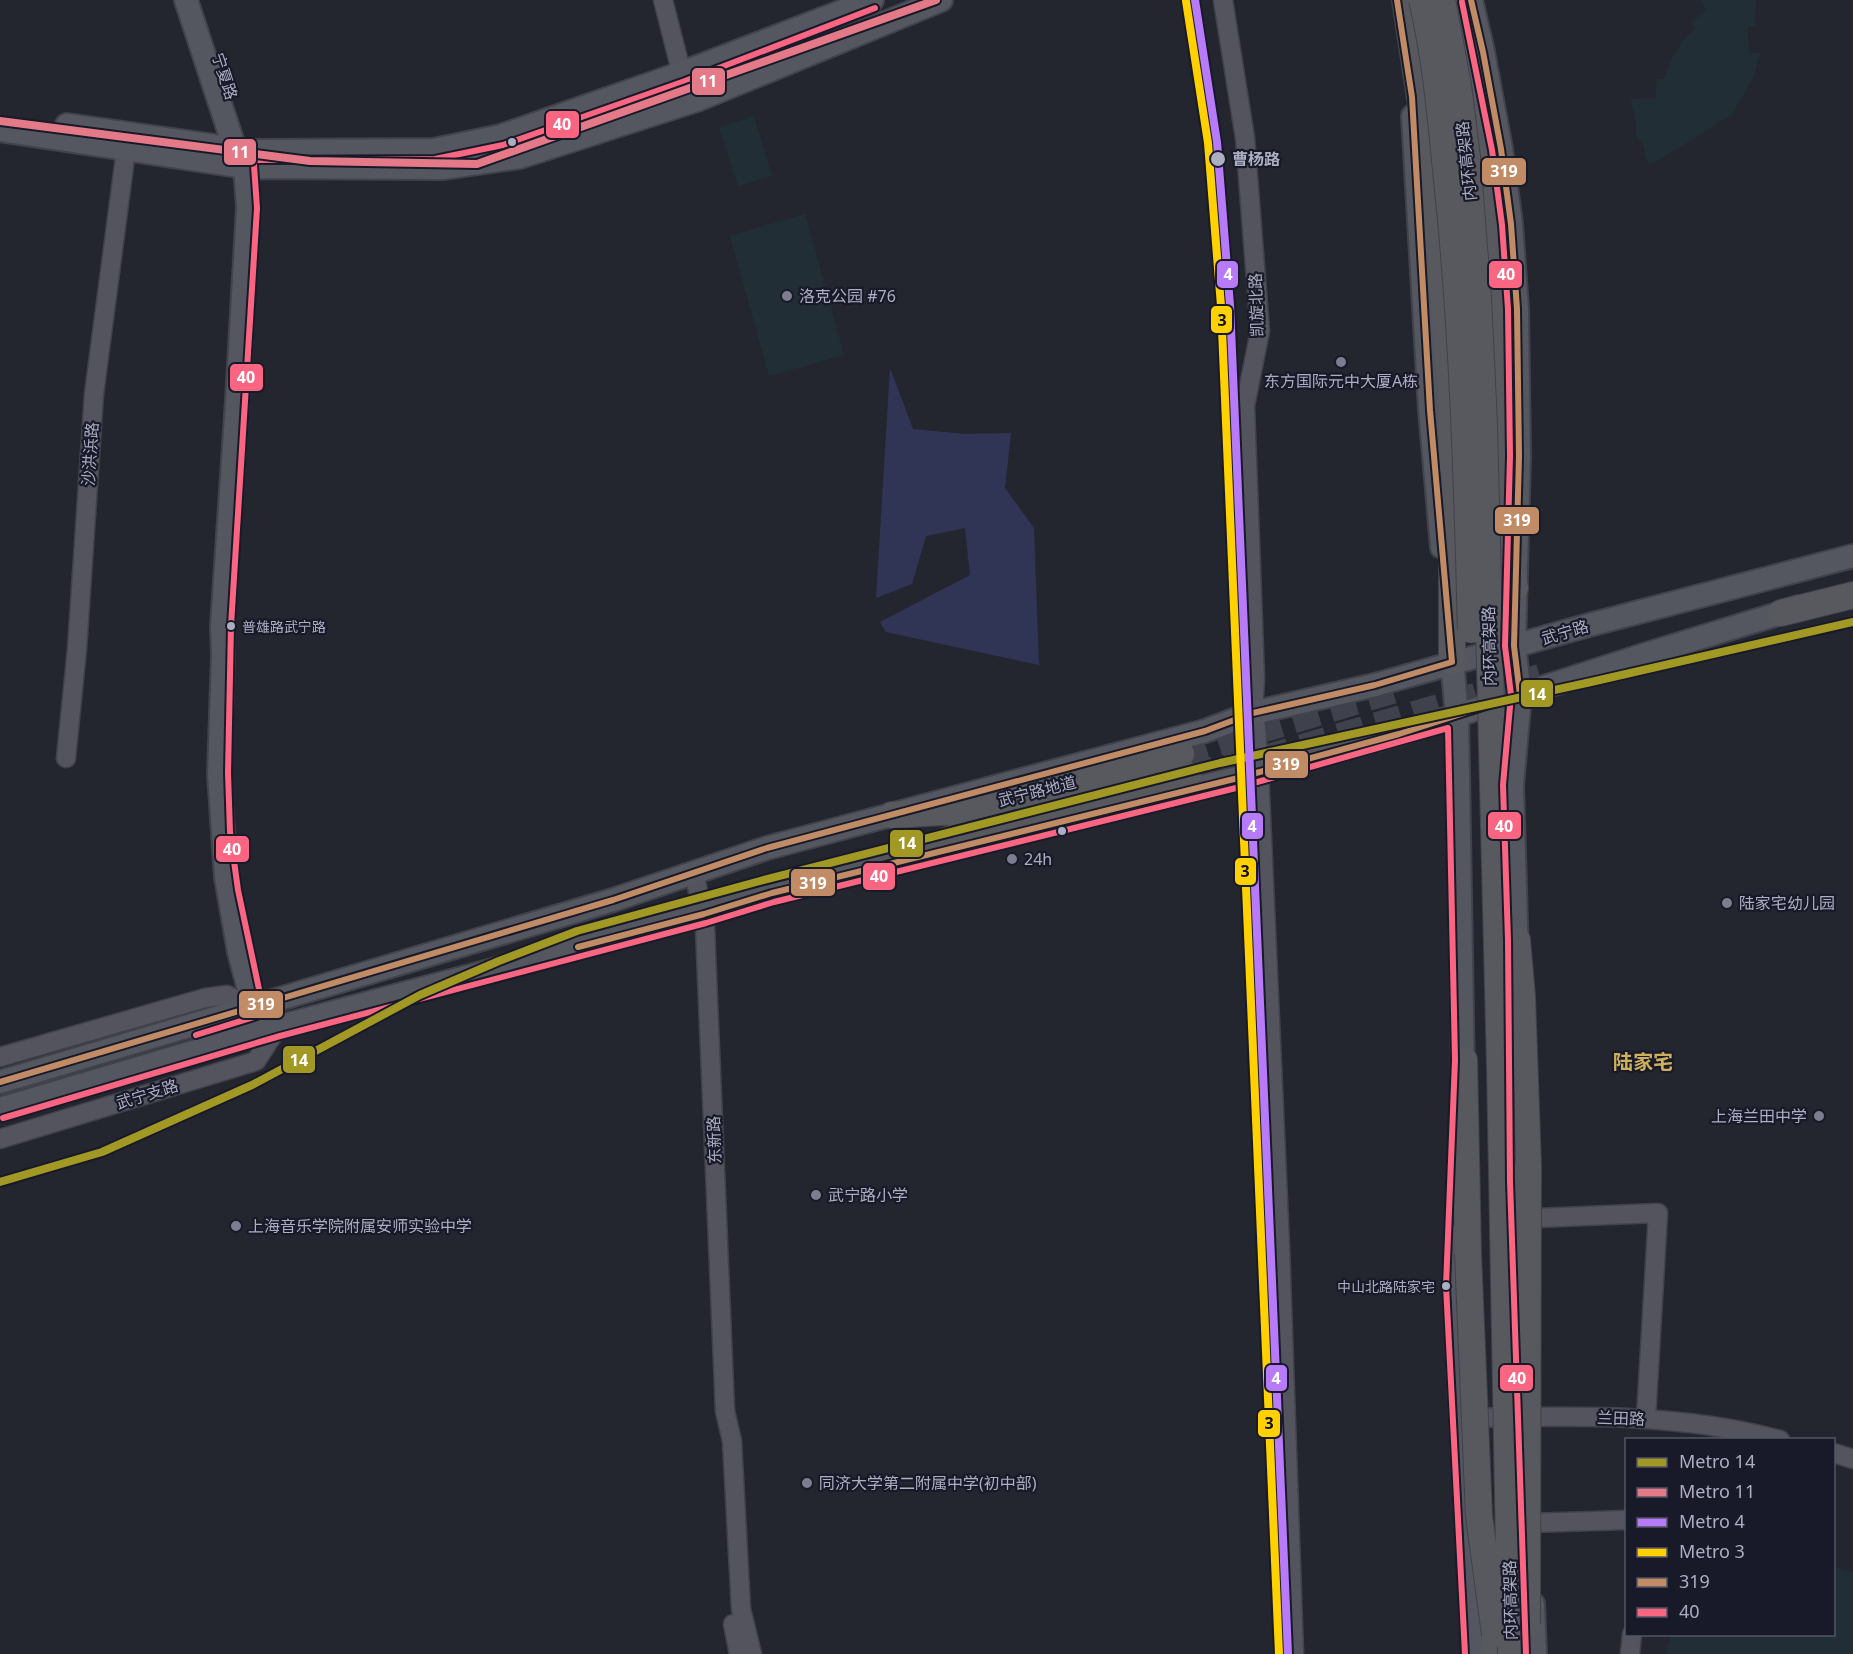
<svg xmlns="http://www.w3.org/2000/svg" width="1853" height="1654" font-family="'Noto Sans','Noto Sans SC',sans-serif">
<rect width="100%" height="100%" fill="#24262f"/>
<path fill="#222e35" d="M 1701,0 L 1756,0 L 1755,26 L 1748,27 L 1749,53 L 1760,53 L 1753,78 L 1731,115 L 1656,162 L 1648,164 L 1642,142 L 1636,137 L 1636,122 L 1630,99 L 1655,98 L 1657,79 L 1664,79 C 1671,58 1678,43 1695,29 L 1691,23 L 1706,10 Z
M 754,116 L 772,176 L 738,186 L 719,127 Z
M 805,214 L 844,355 L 769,376 L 730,236 Z
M 1834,1567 L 1853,1573 L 1853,1654 L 1666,1654 L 1671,1635 L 1834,1634 Z"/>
<path fill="#313555" d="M 890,368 L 913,429 L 965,434 L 1011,433 L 1005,488 L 1034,528 L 1039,665 L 886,632 L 880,622 L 970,575 L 965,528 L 926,536 L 912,584 L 876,598 Z"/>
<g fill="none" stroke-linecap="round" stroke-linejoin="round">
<path stroke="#3f414c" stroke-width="26" stroke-dasharray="26 13" stroke-linecap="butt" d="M 1181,754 L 1395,690
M 1188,775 L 1255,761 L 1540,677"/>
<defs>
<path id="minor" d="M 663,0 L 689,102
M 1223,0 L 1245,138 L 1260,331 L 1245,406 L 1255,678 L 1253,713 L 1256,727 L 1259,771 L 1280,1246 L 1294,1654
M 66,758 L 77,649 L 94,394 L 126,150
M 694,871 L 705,928 L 725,1411 L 732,1441 L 741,1609 L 752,1654
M 0,1057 L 205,998 L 227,995 L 254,1008
M 0,1139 L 256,1061 L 278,1027
M 1537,1218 L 1658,1213 L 1646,1418
M 1463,1418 C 1569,1416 1677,1412 1780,1440
M 1834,1453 L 1853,1459
M 1531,1523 L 1626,1520
M 733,1624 L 739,1654
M 1630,1654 L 1632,1634"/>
<path id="major" d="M 186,0 L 235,149 L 241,161
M 1471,0 L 1483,52 L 1501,149 L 1511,224 L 1517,309 L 1519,456 L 1514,646 L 1520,695 L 1512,785 L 1517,957
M 1413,116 L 1430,410 L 1442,547
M 67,125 L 250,151 L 434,150 L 501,136 L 682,73 L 872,0
M 0,130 L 245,167 L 443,168 L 520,157 L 697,100 L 941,0
M 249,153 L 245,167 L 248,207 L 237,401 L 222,626 L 223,655 L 219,774 L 226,877 L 239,952 L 254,1008 L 266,1018
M 1451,648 L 1457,716 L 1463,1077
M 1058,821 L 1234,779 L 1399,734 L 1650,653 L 1781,613 L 1798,607
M 0,1082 L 613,900 L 767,848 L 1205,731 L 1253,713 L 1375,685 L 1589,625 L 1853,556
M 0,1109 L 278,1027 L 704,914 L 772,893 L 924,855
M 1457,1236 L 1455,1286 L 1459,1387 L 1474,1654
M 1533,1604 L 1535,1654"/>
<path id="highway" d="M 1405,0 L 1432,177 L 1452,402 L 1452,662
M 1455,0 L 1462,25 L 1479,116 L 1490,196 L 1505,533 L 1515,588
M 1781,613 L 1853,595
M 892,815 L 960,811 L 1181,754
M 907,859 L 965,832 L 1188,775
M 1517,940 L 1522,996 L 1528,1166
M 1464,1060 L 1468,1254
M 1495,1634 L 1495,1654"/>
</defs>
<use href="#minor" stroke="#404149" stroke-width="21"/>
<use href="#major" stroke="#41424c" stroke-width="26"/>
<use href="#highway" stroke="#40424b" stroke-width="28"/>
<use href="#minor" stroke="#53545e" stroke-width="18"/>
<use href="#major" stroke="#555760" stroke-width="22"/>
<use href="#highway" stroke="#58595e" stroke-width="26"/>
<defs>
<path id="highway-bridge" d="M 1422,0 C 1436,59 1441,120 1447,180 C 1463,330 1467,480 1471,630
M 1442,0 L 1458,85 L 1467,157 L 1478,298 L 1484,424 L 1500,1067 L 1511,1654
M 1468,1254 L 1479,1516 L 1495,1634
M 1527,1624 L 1528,1166"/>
</defs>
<use href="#highway-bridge" stroke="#40424b" stroke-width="28" stroke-linecap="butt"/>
<use href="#highway-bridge" stroke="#58595e" stroke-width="26"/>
<defs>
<path id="bus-1" d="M 1471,0 L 1483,52 L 1501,149 L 1511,224 L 1517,309 L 1519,456 L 1514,646 L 1520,695
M 578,947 L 704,914 L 772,893 L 1234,779 L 1399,734 L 1520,695
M 0,1082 L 613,900 L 767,848 L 1205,731 L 1253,713 L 1375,685 L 1452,662 L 1430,410 L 1412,97 L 1397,0"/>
<path id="bus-2" d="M 1462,2 L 1492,150 L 1502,225 L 1508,309 L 1510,456 L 1505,646 L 1511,695 L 1503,785 L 1508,940 L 1510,1181 L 1526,1654
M 234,158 L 250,160 L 435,159 L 503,145 L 685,81 L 875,8
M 196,1035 L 257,1016 L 263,1008 L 238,890 L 230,832 L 228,773 L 231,626 L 257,208 L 254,165 L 243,145
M 3,1118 L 280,1036 L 706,923 L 774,902 L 1236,788 L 1448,728 L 1455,1060 L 1446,1286 L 1465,1654"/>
</defs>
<use href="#bus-1" stroke="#181a29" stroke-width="10"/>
<use href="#bus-2" stroke="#181a29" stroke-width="10"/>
<use href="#bus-1" stroke="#c18c65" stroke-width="6"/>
<use href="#bus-2" stroke="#fa6682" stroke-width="6"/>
<defs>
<path id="metro-1" d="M 0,1182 L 102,1152 L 252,1085 L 420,995 L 499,961 L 577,931 L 760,881 L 1220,763 L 1591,682 L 1853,622"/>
<path id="metro-2" d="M 0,121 L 310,161 L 477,164 L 936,0"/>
<path id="metro-3" d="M 1195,0 L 1217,142 L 1230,305 L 1288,1654"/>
<path id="metro-4" d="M 1186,1 L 1208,143 L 1221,306 L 1279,1654"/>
</defs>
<use href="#metro-1" stroke="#181a29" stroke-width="12"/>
<use href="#metro-2" stroke="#181a29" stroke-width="12"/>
<use href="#metro-3" stroke="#181a29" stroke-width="12"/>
<use href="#metro-4" stroke="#181a29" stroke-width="12"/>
<use href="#metro-1" stroke="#a19923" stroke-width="8"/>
<use href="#metro-2" stroke="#e47988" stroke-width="8"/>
<use href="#metro-3" stroke="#b77bfa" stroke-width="8"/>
<use href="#metro-4" stroke="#ffd100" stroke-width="8"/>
</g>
<g fill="#acaec2" stroke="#181a29" stroke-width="2">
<circle cx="512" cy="142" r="5"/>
<circle cx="1218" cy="159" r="8"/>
<circle cx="231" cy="626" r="5"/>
<circle cx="1062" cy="831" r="5"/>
<circle cx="1446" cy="1286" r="5"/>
</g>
<g fill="#7c7e8f" stroke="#181a29" stroke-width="2">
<circle cx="787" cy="296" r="6"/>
<circle cx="1341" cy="362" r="6"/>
<circle cx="1012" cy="859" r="6"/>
<circle cx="1727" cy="903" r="6"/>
<circle cx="1819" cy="1116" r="6"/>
<circle cx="816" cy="1195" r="6"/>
<circle cx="236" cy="1226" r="6"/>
<circle cx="807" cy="1483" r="6"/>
</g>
<g text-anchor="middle" stroke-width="4.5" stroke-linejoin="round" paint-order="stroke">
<g font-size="14" fill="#acaec2" stroke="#181a29" text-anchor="start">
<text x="242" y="632">普雄路武宁路</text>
<text x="1435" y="1292" text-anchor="end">中山北路陆家宅</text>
</g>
<g font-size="16" fill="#acaec2" stroke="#181a29">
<text transform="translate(225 76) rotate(72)" y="6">宁夏路</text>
<text transform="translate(1466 161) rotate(-96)" y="6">内环高架路</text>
<text transform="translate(1256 305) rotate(-92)" y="6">凯旋北路</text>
<text transform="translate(90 454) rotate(-86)" y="6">沙洪浜路</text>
<text transform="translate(1565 632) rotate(-16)" y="6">武宁路</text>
<text transform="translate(1489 646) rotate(-91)" y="6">内环高架路</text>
<text transform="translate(1037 791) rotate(-14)" y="6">武宁路地道</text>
<text transform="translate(147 1094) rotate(-17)" y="6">武宁支路</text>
<text transform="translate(714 1140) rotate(-92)" y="6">东新路</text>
<text transform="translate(1621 1418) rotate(2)" y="6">兰田路</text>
<text transform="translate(1510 1600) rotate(-91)" y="6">内环高架路</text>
</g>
<g font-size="16" font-weight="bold" fill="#acaec2" stroke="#181a29" text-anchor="start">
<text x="1232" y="165">曹杨路</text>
</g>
<g font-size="16" fill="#acaec2" stroke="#181a29" text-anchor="start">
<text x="799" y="302">洛克公园 #76</text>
<text x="1341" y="387" text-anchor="middle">东方国际元中大厦A栋</text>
<text x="1024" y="865">24h</text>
<text x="1739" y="909">陆家宅幼儿园</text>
<text x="1807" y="1122" text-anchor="end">上海兰田中学</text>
<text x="828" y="1201">武宁路小学</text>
<text x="248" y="1232">上海音乐学院附属安师实验中学</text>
<text x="819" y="1489">同济大学第二附属中学(初中部)</text>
</g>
<g font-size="20" font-weight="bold" fill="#ceaf5b" stroke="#181a29">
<text x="1643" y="1069">陆家宅</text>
</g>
</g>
<g stroke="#181a29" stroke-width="2">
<rect x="691" y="67" width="35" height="29" rx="6" fill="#e47988"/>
<rect x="545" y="110" width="35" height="29" rx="6" fill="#fa6682"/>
<rect x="223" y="138" width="34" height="28" rx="6" fill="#e47988"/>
<rect x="1481" y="157" width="46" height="29" rx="6" fill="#c18c65"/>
<rect x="1216" y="260" width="23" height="29" rx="6" fill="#b77bfa"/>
<rect x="1488" y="260" width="35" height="29" rx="6" fill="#fa6682"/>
<rect x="1210" y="305" width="23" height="29" rx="6" fill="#ffd100"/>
<rect x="229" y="363" width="35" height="29" rx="6" fill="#fa6682"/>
<rect x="1494" y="506" width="46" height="29" rx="6" fill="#c18c65"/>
<rect x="1520" y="679" width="34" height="29" rx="6" fill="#a19923"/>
<rect x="1264" y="750" width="45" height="29" rx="6" fill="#c18c65"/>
<rect x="1487" y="811" width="35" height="29" rx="6" fill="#fa6682"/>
<rect x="1241" y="812" width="23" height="28" rx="6" fill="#b77bfa"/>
<rect x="889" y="829" width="35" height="29" rx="6" fill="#a19923"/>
<rect x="215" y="835" width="35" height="28" rx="6" fill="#fa6682"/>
<rect x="1234" y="857" width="23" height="29" rx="6" fill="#ffd100"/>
<rect x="862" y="862" width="34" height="29" rx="6" fill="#fa6682"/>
<rect x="790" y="868" width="46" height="29" rx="6" fill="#c18c65"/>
<rect x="238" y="990" width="46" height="29" rx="6" fill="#c18c65"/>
<rect x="282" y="1045" width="34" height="29" rx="6" fill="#a19923"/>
<rect x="1499" y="1364" width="35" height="28" rx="6" fill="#fa6682"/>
<rect x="1265" y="1364" width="23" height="28" rx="6" fill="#b77bfa"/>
<rect x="1257" y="1409" width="24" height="29" rx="6" fill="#ffd100"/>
</g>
<g font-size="16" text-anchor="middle" font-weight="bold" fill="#fff">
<text x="708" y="87">11</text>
<text x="562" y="130">40</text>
<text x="240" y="158">11</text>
<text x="1504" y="177">319</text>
<text x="1228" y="280">4</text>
<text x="1506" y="280">40</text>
<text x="246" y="383">40</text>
<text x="1517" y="526">319</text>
<text x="1537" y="700">14</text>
<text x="1286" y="770">319</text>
<text x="1504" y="832">40</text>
<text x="1252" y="832">4</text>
<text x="907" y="849">14</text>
<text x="232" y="855">40</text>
<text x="879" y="882">40</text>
<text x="813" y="889">319</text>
<text x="261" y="1010">319</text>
<text x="299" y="1066">14</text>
<text x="1517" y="1384">40</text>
<text x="1276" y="1384">4</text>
</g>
<g font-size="16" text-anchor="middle" font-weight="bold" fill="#111">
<text x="1222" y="326">3</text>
<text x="1245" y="877">3</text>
<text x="1269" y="1429">3</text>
</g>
<rect x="1625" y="1438" width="210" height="198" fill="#181a29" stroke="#535566" stroke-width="1.5"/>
<rect x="1637" y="1458" width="30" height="9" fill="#a19923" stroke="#535566" stroke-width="1.5"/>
<text x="1679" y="1468" font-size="18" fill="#acaec2">Metro 14</text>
<rect x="1637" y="1488" width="30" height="9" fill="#e47988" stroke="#535566" stroke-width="1.5"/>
<text x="1679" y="1498" font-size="18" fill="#acaec2">Metro 11</text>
<rect x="1637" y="1518" width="30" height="9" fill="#b77bfa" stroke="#535566" stroke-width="1.5"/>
<text x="1679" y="1528" font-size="18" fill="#acaec2">Metro 4</text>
<rect x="1637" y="1548" width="30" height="9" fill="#ffd100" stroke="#535566" stroke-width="1.5"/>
<text x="1679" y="1558" font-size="18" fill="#acaec2">Metro 3</text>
<rect x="1637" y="1578" width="30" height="9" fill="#c18c65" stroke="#535566" stroke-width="1.5"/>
<text x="1679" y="1588" font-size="18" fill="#acaec2">319</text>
<rect x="1637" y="1608" width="30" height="9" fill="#fa6682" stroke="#535566" stroke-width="1.5"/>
<text x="1679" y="1618" font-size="18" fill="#acaec2">40</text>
</svg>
